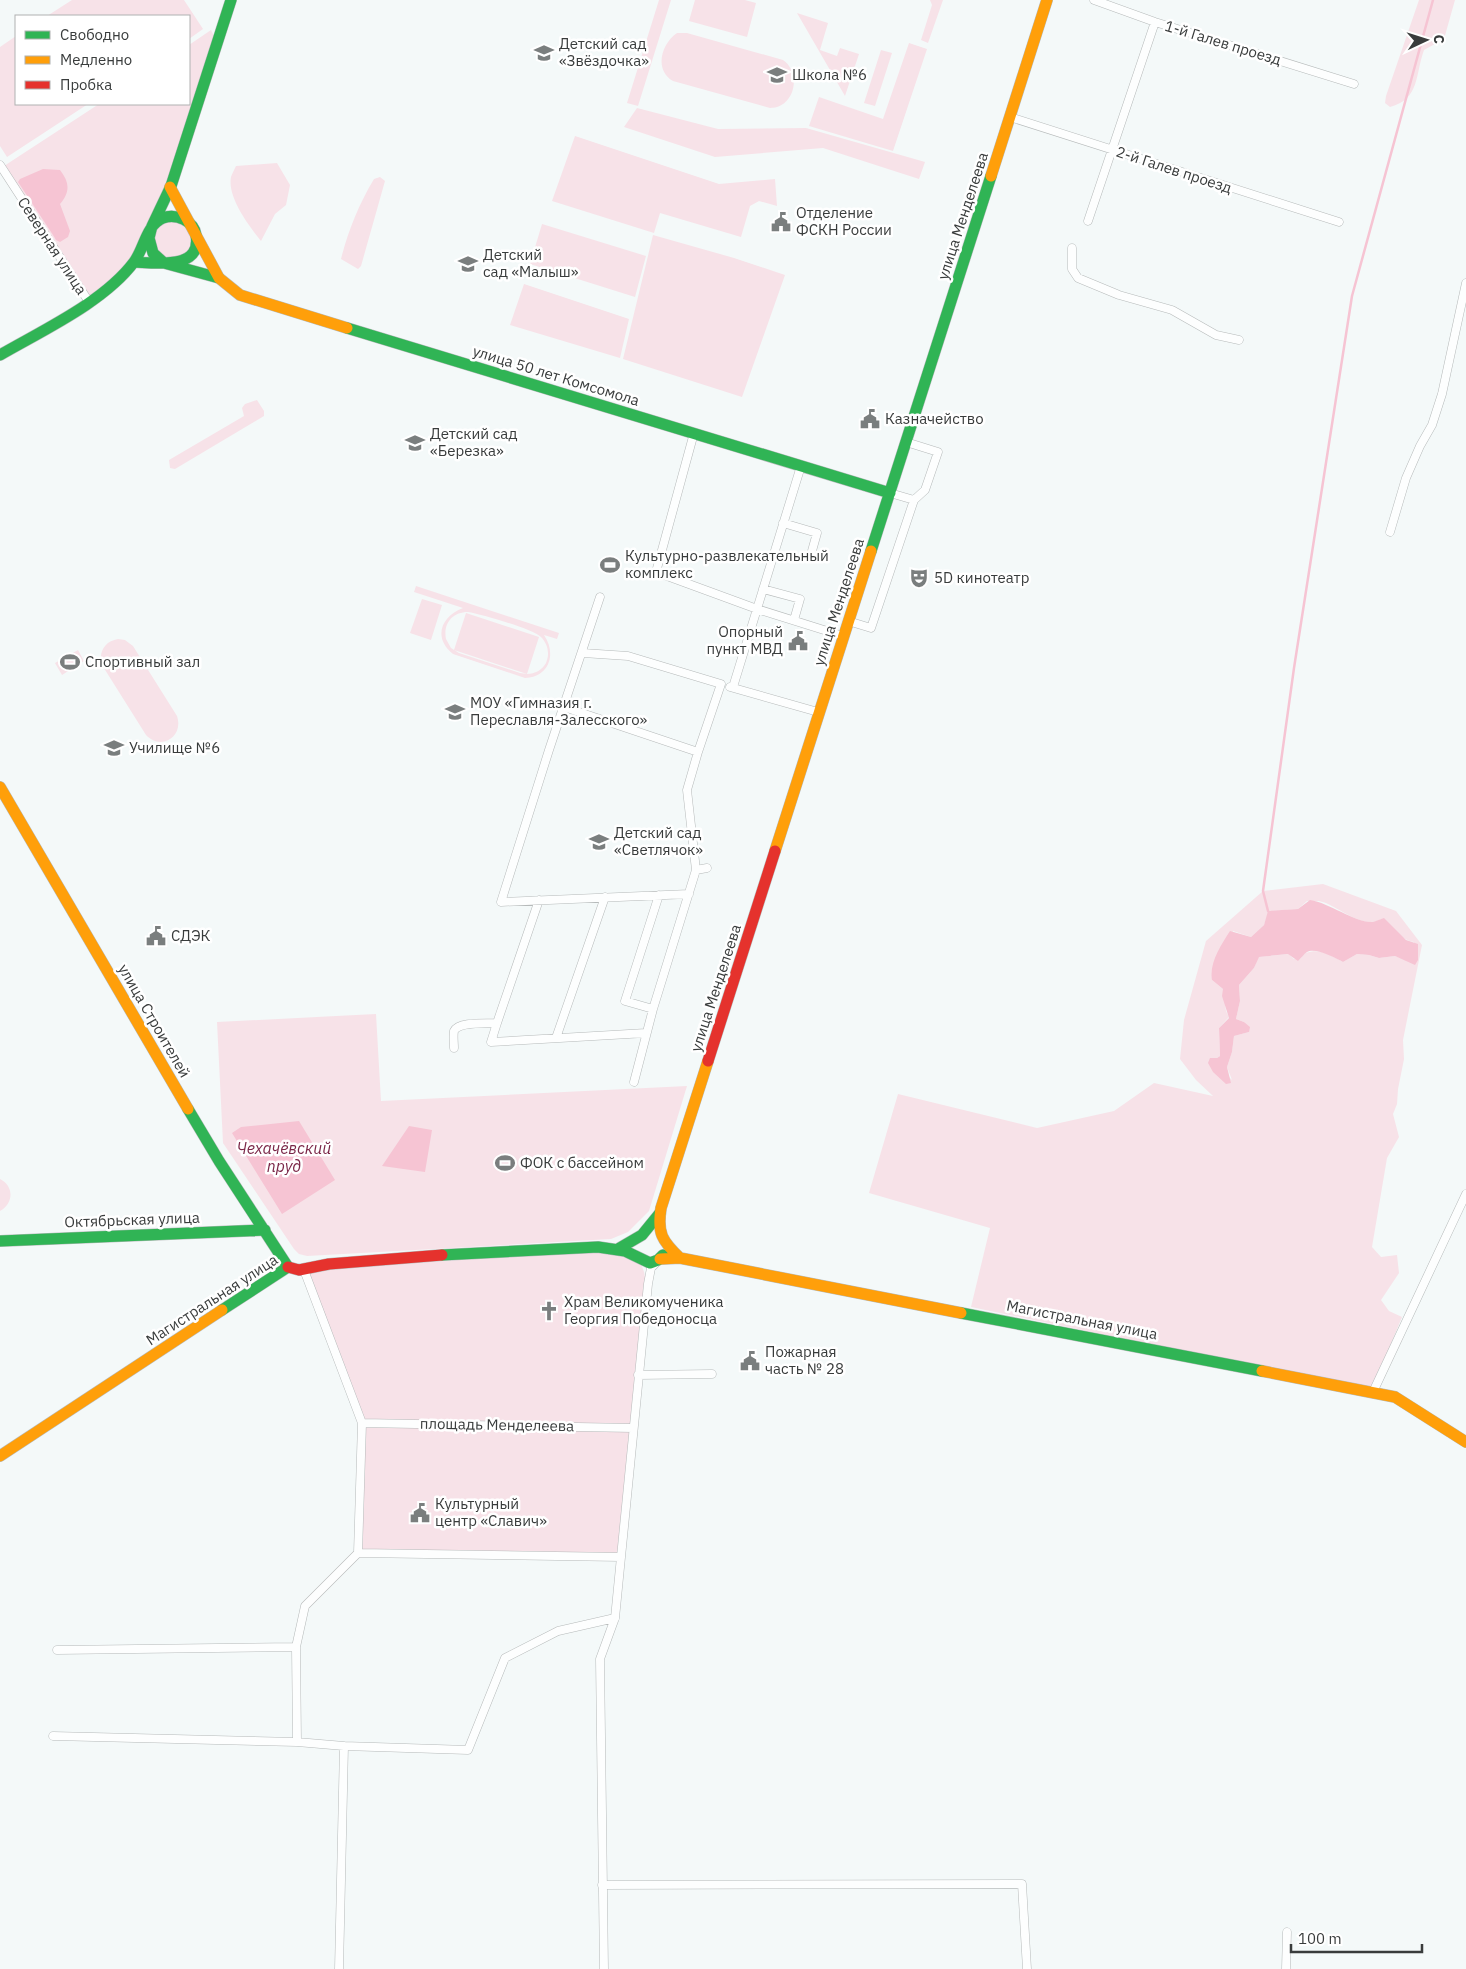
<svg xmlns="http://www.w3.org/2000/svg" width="1466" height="1969" font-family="'IBM Plex Sans',sans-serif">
<rect width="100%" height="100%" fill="#f4f9f9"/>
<path fill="#f7e2e8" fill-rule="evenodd" d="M 72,0 L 184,0 L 203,29 L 189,39 L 189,16 L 47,16 Z
M 659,0 L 671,0 L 638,106 L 627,103 Z
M 695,0 L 745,0 L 756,3 L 747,37 L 689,21 Z
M 930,0 L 943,0 L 928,43 L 921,40 L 932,5 Z
M 1419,0 L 1455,0 L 1444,39 L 1424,50 C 1415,75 1420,99 1390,107 L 1385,103 L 1386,96 Z
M 797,13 L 828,23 L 820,50 L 837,56 L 840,48 L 859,54 L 845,96 Z
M 211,30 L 215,38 L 167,186 L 132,260 L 89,298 L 4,166 L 99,104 L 189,104 L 189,45 Z
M 677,33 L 687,33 L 783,60 C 802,73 795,108 770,108 L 673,81 C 654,70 661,44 677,33 Z
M 16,36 L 16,104 L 88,104 L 7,157 L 0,146 L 0,47 Z
M 909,43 L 927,49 L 893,151 L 809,126 L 819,97 L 883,119 Z
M 881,50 L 892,53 L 875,106 L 864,103 Z
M 637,108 L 718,129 L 806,128 L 925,162 L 919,179 L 823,148 L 715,157 L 624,127 Z
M 575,136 L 719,184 L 775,179 L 777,206 L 759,201 L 750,206 L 741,237 L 660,213 L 654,233 L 552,201 Z
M 277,163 L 290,185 L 286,205 L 275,214 L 261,241 C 249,226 227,197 231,177 C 232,174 234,170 236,166 Z
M 380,177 L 385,181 L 361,266 L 358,269 L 341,259 C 348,231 359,204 374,179 Z
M 162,220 L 182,220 L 195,240 L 184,259 L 164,261 L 151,246 L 155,226 Z
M 542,224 L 646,256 L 635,297 L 530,264 Z
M 653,235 L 734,258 L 785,275 L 742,397 L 623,359 Z
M 524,284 L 629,319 L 620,358 L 510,325 Z
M 257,400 L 264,411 L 264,416 L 175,469 L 170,468 L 169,460 L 244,416 L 242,408 L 245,404 Z
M 416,586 L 559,633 L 557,639 L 544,635 C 557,654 549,677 525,678 L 453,654 C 432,637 442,616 463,608 L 414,592 ZM 468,612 C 481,614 533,629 541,637 C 548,644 550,654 546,663 C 542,670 535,674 527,674 L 539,637 L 466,613 L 454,650 L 527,674 L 520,673 L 459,653 L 451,648 L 446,639 C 443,624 452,612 468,612 Z
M 422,599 L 442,605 L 431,640 L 410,633 Z
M 118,639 L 125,640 L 133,646 L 177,716 C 184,737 161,751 146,735 L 102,665 C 98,652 105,641 118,639 Z
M 78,650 L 84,661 L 62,675 L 55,663 Z
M 1323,884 L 1396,911 L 1422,945 L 1403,1040 L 1404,1059 L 1398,1089 L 1397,1104 L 1393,1114 L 1399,1137 L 1387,1158 L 1372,1247 L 1381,1257 L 1397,1255 L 1399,1273 L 1381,1300 L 1389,1311 L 1402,1317 L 1372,1390 L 971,1307 L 990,1228 L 869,1193 L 898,1094 L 1037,1128 L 1114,1111 L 1154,1083 L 1213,1096 L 1196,1080 L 1180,1059 L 1184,1020 L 1206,941 L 1263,891 ZM 1307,901 C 1310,901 1315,901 1319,901 C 1336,904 1363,931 1381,919 C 1392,925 1400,940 1414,942 L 1409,961 L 1395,956 L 1379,958 L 1369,955 L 1357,954 L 1343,962 C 1322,950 1314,947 1294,959 L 1289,954 L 1258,957 L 1254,968 L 1239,985 L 1240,1001 L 1236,1019 L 1244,1022 L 1249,1032 L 1234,1036 L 1232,1052 L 1227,1067 L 1232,1080 L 1210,1058 L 1217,1058 L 1220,1056 L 1219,1028 L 1229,1017 L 1226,1011 L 1223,989 L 1212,980 L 1233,931 L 1251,937 L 1264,925 L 1269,911 L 1298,909 Z
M 376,1014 L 381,1101 L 687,1086 L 649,1211 L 628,1232 L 611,1239 L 307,1256 L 299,1254 L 294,1249 L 223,1143 L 217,1022 Z
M 0,1179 C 14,1186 14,1203 0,1211 Z
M 614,1250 C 637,1260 643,1257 646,1284 L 621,1557 L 358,1553 L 362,1423 L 304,1270 Z"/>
<path fill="#f6c4d3" d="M 43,169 L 60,170 C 70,183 70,192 60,204 L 70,231 L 68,237 L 60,242 L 56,240 L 53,235 L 18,182 L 20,179 Z
M 1310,900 C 1330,903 1355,923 1373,922 C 1377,921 1380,919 1384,918 L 1406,940 L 1418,944 L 1418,960 L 1415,965 L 1395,956 L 1379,958 L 1369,955 L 1357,954 L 1343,962 C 1336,958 1315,947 1307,952 C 1304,954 1301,958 1298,961 L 1288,954 L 1259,957 L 1254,968 L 1239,985 L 1240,1001 L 1236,1019 L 1244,1022 L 1250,1027 L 1249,1032 L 1234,1036 L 1232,1052 L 1227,1067 L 1231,1083 L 1226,1084 L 1213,1072 L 1208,1063 L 1210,1058 L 1217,1058 L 1220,1056 L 1219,1028 L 1229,1018 L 1222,996 L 1223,989 L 1212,980 C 1209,963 1221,945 1230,931 L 1251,937 L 1264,925 L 1268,911 L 1298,909 Z
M 299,1121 L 335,1180 L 282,1214 L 232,1133 L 241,1127 Z
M 409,1126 L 432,1130 L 425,1172 L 382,1166 Z"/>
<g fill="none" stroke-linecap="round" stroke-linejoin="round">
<path stroke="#f6c4d3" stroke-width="2.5" d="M 1268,911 L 1263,891 L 1294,668 L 1352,296 L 1433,0"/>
<defs>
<path id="street" d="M 1094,0 L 1155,22 L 1354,84
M 1010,117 L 1339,222
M 0,165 L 89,302
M 1088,221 L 1155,22
M 1072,248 L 1072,269 L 1078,278 L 1119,295 L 1172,310 L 1216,335 L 1239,340
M 694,433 L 656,572 L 757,609 L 843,636
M 890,493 L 914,500
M 783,523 L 817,533 L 810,558
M 1390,532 L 1406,478 L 1420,446 L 1432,425 L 1442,394 L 1466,283
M 763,589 L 800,599 L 794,620
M 600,597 L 549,750 L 501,902 L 689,894
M 848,621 L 871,628 L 914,500 L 925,490 L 938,452 L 906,442
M 730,687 L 818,712
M 733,687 L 801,466
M 564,707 L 698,752 L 721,684 L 628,656 L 583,653
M 696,870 L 707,868
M 653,1009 L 625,1001 L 659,895
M 497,1023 L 539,900
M 556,1038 L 605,897
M 454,1048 C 454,1043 453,1036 454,1031 C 459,1021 487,1024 497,1023 L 491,1042 L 646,1033
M 634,1082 L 653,1009 L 696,870 L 687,790 L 698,752
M 304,1270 L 362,1423 L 358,1553 L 621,1557 L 648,1284 L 651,1268 L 658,1261
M 638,1375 L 712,1374
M 1373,1392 L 1466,1194
M 362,1423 L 633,1428
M 57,1650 L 296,1647
M 53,1736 L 297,1742 L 344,1746 L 339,1969
M 297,1742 L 296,1647 L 305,1606 L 358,1553
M 344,1746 L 468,1750 L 505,1658 L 558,1631 L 615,1618
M 602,1885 L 1022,1884 L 1027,1969
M 604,1969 L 600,1659 L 615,1618 L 621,1557
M 1286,1969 L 1287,1932"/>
<path id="fast" d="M 219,278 L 164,263 L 153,253 L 149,238 L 152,226 L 171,186 L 231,0
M 347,328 L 890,493
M 0,355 C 43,330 104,302 134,262 C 144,249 146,225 163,218 C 176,213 194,221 196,235 C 202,270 157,263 135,262
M 871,551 L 991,176
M 188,1109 L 219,1161 L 288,1267
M 0,1241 L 265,1230
M 618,1249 L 642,1235 L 660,1213
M 442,1255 L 598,1247 L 625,1251 L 650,1263 L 658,1260 L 663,1255
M 222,1310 L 288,1267
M 961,1313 L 1262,1371"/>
<path id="slow" d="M 991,176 L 1047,0
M 170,187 L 219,278 L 240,295 L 347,328
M 0,787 L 188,1109
M 775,851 L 871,551
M 680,1258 C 662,1241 657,1233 661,1208 L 708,1061
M 660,1259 L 680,1258 L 961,1313
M 1262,1371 L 1395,1397 L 1466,1442
M 0,1456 L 222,1310"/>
<path id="jam" d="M 708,1061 L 775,851
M 288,1267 L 299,1270 L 329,1264 L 442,1255"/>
</defs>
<use href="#street" stroke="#b6baba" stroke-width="9"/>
<use href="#fast" stroke="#b6baba" stroke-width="12"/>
<use href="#slow" stroke="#b6baba" stroke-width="12"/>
<use href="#jam" stroke="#b6baba" stroke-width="12"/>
<use href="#street" stroke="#fdfefe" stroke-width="8"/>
<use href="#fast" stroke="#30b455" stroke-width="11"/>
<use href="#slow" stroke="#ff9f0a" stroke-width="11"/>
<use href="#jam" stroke="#e5322d" stroke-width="11"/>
</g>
<defs>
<symbol id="school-bare" viewBox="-9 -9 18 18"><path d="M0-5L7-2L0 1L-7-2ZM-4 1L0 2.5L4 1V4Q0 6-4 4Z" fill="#7a7e7e" stroke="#fff" stroke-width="2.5" paint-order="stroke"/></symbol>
<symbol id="civic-bare" viewBox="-9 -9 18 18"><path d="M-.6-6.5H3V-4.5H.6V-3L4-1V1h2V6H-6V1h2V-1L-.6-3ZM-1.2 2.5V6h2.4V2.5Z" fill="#7a7e7e" stroke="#fff" stroke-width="2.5" paint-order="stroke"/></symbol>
<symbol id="stadium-bare" viewBox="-9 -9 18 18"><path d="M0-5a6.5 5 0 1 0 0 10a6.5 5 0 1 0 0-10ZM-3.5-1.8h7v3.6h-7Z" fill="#7a7e7e" stroke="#fff" stroke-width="2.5" paint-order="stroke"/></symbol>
<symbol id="theatre-bare" viewBox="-9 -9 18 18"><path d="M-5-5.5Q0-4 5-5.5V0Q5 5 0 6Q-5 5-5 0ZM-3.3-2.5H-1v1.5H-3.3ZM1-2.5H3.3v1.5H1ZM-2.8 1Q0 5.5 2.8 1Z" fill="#7a7e7e" stroke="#fff" stroke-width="2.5" paint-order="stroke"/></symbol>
<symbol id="university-bare" viewBox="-9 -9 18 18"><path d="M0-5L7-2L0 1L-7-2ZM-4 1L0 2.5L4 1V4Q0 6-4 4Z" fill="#7a7e7e" stroke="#fff" stroke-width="2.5" paint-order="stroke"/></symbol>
<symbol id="church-bare" viewBox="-9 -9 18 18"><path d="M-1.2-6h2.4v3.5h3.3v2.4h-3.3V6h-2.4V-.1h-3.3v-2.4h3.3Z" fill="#7a7e7e" stroke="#fff" stroke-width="2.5" paint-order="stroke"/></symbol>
</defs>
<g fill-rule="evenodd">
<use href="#school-bare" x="530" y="39" width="28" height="28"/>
<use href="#school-bare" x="763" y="61" width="28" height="28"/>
<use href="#civic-bare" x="767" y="208" width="28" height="28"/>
<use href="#school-bare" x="454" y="250" width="28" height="28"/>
<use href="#civic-bare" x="856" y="405" width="28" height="28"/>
<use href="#school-bare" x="401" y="429" width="28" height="28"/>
<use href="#stadium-bare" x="596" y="551" width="28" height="28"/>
<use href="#theatre-bare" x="905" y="564" width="28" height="28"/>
<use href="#civic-bare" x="784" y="627" width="28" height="28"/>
<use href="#stadium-bare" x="56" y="648" width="28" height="28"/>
<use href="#school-bare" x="441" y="698" width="28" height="28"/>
<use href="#university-bare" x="100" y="734" width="28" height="28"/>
<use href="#school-bare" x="585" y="828" width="28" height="28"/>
<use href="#civic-bare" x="142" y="922" width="28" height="28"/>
<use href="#stadium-bare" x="491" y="1149" width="28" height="28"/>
<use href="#church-bare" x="535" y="1297" width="28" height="28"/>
<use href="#civic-bare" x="736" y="1347" width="28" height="28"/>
<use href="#civic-bare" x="406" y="1499" width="28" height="28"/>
</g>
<g text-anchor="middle" stroke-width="5" stroke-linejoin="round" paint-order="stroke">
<g font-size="15" fill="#393c3c" stroke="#fff">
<text transform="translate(1223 43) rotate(17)" y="5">1-й Галев проезд</text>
<text transform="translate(1174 170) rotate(18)" y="5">2-й Галев проезд</text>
<text transform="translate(963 216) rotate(-72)" y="5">улица Менделеева</text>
<text transform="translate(52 246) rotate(57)" y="5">Северная улица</text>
<text transform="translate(556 376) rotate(17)" y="5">улица 50 лет Комсомола</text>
<text transform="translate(839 602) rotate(-72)" y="5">улица Менделеева</text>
<text transform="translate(716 988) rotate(-72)" y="5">улица Менделеева</text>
<text transform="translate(154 1021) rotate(60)" y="5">улица Строителей</text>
<text transform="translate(132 1220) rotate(-2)" y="5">Октябрьская улица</text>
<text transform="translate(212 1300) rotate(-33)" y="5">Магистральная улица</text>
<text transform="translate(1082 1320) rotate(11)" y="5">Магистральная улица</text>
<text transform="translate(497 1425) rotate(1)" y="5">площадь Менделеева</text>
</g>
<g font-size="15" fill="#393c3c" stroke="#fff" text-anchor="start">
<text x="559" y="49">Детский сад<tspan x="559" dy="17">«Звёздочка»</tspan></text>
<text x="792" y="80">Школа №6</text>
<text x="796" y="218">Отделение<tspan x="796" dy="17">ФСКН России</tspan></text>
<text x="483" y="260">Детский<tspan x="483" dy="17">сад «Малыш»</tspan></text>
<text x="885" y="424">Казначейство</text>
<text x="430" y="439">Детский сад<tspan x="430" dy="17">«Березка»</tspan></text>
<text x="625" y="561">Культурно-развлекательный<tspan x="625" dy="17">комплекс</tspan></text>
<text x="934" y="583">5D кинотеатр</text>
<text x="783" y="637" text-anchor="end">Опорный<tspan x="783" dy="17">пункт МВД</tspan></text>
<text x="85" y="667">Спортивный зал</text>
<text x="470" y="708">МОУ «Гимназия г.<tspan x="470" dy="17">Переславля-Залесского»</tspan></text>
<text x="129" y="753">Училище №6</text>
<text x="614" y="838">Детский сад<tspan x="614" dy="17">«Светлячок»</tspan></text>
<text x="171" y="941">СДЭК</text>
<text x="520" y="1168">ФОК с бассейном</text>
<text x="564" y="1307">Храм Великомученика<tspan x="564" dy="17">Георгия Победоносца</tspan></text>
<text x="765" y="1357">Пожарная<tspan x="765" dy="17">часть № 28</tspan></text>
<text x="435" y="1509">Культурный<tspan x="435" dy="17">центр «Славич»</tspan></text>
</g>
<g font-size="16" font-style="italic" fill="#7b2748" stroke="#fff">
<text x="284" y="1154">Чехачёвский<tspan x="284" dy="18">пруд</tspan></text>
</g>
</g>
<rect x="15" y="15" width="175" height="90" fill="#ffffff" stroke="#b0b1b1"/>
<rect x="25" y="31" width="25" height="8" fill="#30b455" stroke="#b0b1b1"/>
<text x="60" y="40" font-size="15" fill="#393c3c">Свободно</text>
<rect x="25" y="56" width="25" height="8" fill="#ff9f0a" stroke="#b0b1b1"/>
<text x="60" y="65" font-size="15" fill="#393c3c">Медленно</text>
<rect x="25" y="81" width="25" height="8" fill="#e5322d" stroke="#b0b1b1"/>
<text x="60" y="90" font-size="15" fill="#393c3c">Пробка</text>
<g transform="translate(1426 40) rotate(86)" stroke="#ffffff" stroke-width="4" paint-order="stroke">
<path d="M0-4L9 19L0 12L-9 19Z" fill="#393c3c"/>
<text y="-8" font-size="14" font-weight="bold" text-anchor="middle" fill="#393c3c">С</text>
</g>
<path d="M1291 1944v8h131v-8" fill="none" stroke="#393c3c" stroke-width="2.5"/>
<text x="1298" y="1944" font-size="15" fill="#393c3c" stroke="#ffffff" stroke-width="4" paint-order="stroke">100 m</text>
</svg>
